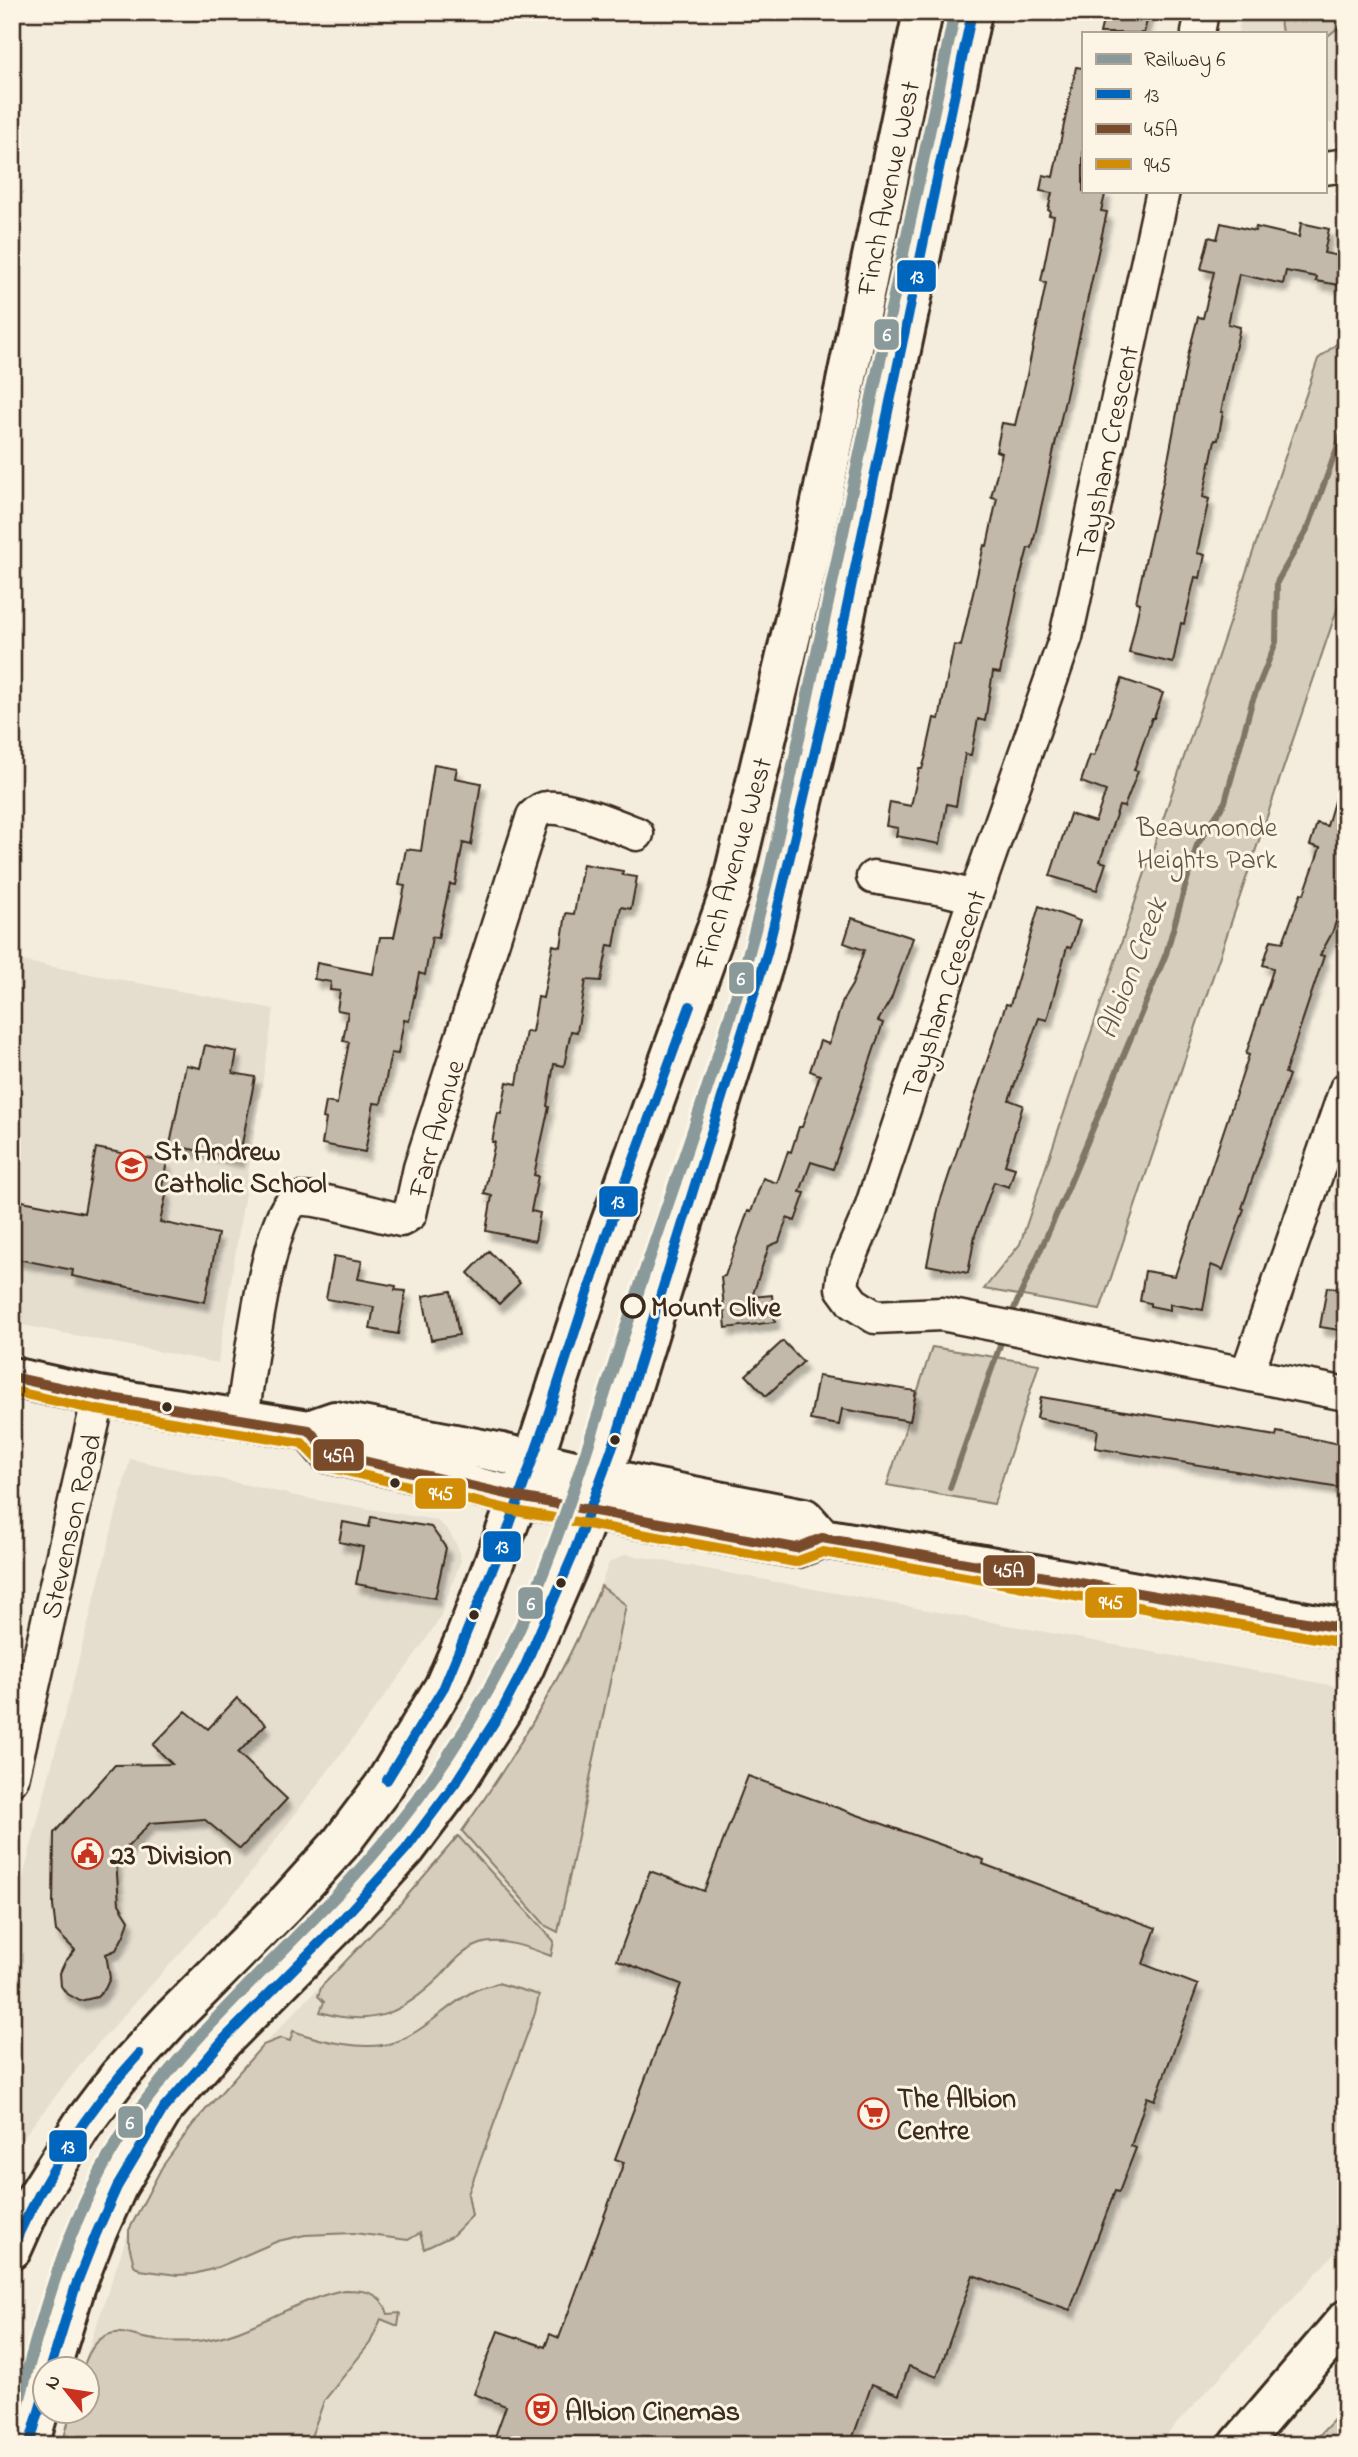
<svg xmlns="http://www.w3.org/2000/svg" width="1358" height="2457" font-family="'Indie Flower',sans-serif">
<defs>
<filter id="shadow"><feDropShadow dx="4.5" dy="8" stdDeviation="2" flood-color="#0004"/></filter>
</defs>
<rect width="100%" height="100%" fill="#f4eddd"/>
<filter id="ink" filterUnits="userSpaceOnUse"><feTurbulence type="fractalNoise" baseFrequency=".0143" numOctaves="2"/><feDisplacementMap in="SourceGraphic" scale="14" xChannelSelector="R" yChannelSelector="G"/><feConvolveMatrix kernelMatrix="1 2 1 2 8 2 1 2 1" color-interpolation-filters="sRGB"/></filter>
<g filter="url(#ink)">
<path fill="#e5ddce" d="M 1242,12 L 1346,12 L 1346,121 L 1325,124 L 1325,33 L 1238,33 Z
M 17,960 L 274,1009 L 218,1363 L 12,1323 L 12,981 Z
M 130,1459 L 310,1499 L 436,1520 L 448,1530 L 457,1546 L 461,1560 L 439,1620 L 409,1664 L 240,1887 L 87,2056 L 21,2140 L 12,2135 L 12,1921 Z
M 626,1554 L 1346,1688 L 1346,2241 L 1157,2445 L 62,2445 L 71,2412 L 88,2412 L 88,2370 L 83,2369 L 86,2356 L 129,2230 L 162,2167 L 194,2123 L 263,2045 L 401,1903 L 451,1847 L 485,1799 L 538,1712 L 587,1620 L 609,1563 Z"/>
<path fill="#d6cdbd" stroke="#887c6e" stroke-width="2" d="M 1293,12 L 1341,12 L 1343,24 L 1325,38 L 1325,33 L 1282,33 L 1280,20 Z
M 1346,336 L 1346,583 L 1100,1310 L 984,1289 L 1020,1244 L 1318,359 Z
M 932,1347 L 1039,1364 L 994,1504 L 887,1485 Z
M 601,1586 L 626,1605 L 558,1932 L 546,1926 L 462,1831 C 516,1755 565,1673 601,1586 Z
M 458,1836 L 554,1941 L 551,1956 C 530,1948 500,1936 478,1945 C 462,1951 452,1964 441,1976 C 403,2013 373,2028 320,2012 L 324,2002 L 318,1996 L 322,1986 L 401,1903 Z
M 498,1983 L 539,1995 L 535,2013 L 468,2194 L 472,2216 L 452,2236 L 424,2249 L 420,2233 L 408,2240 L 354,2233 L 305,2235 L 278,2241 L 216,2268 L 194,2274 L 177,2275 L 140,2270 L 134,2265 L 129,2245 L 129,2230 L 162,2167 L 194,2123 L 263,2045 L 281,2038 L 290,2041 L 293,2031 C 321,2041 366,2052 395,2042 C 424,2032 446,2006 472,1992 C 480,1988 490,1986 498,1983 Z
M 344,2290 C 364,2290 382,2291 388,2314 L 400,2313 L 398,2326 L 381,2319 L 370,2343 L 324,2401 L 308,2445 L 62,2445 L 71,2412 L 88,2412 L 88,2370 L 83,2369 C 88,2351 100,2330 122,2333 C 131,2334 140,2338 149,2339 C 165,2342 181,2342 197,2341 C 250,2336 292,2300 344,2290 Z
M 1346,2407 L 1346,2445 L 1310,2445 Z"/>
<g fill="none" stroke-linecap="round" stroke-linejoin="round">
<path stroke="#817466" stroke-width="6" d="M 1010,1318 L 1065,1195 L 1166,954 L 1197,845 L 1225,802 L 1252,702 L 1276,642 L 1277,582 L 1309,526 L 1346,423
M 950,1488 L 1004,1334"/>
</g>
<path fill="#c3b9aa" stroke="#3b2a1e" stroke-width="2" filter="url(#shadow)" d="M 1105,12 L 1149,12 L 1144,33 L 1100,33 Z
M 1076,67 L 1083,68 L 1083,191 L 1106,191 L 1101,211 L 1107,212 L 1032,548 L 1028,548 L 1019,582 L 1000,673 L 993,672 L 985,721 L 978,719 L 971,755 L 965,754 L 956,806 L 947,804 L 940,844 L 896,836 L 898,828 L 886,826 L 890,802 L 911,806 L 919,769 L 922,769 L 925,759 L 934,718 L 939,719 L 954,645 L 961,646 L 984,545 L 987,546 L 997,498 L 991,497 L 1002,453 L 996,451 L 1002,423 L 1015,425 L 1027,375 L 1046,283 L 1041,281 L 1054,216 L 1049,215 L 1050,211 L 1048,210 L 1052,193 L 1040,191 L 1043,175 L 1053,177 Z
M 1221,223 L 1255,231 L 1256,227 L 1299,237 L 1301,223 L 1329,229 L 1324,253 L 1345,257 L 1345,286 L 1316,281 L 1317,277 L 1286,271 L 1283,284 L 1239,274 L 1228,324 L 1240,327 L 1221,412 L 1223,412 L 1218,440 L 1215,440 L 1203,497 L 1209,499 L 1197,553 L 1205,555 L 1200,578 L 1195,577 L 1184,624 L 1181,623 L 1173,663 L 1129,653 L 1140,603 L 1136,602 L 1169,455 L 1188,355 L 1198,317 L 1203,318 L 1214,272 L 1201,269 L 1209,237 L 1217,239 Z
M 1122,679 L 1163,693 L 1154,718 L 1152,718 L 1134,770 L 1138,771 L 1124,807 L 1119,806 L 1100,861 L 1106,863 L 1097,890 L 1050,876 L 1070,814 L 1095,822 L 1106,791 L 1081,782 L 1090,755 L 1094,756 Z
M 434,764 L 457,768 L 455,778 L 481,783 L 471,845 L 463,843 L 455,885 L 450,884 L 438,938 L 432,937 L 425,975 L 419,973 L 409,1021 L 404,1020 L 398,1054 L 391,1053 L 381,1104 L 374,1103 L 365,1152 L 322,1144 L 326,1119 L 323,1118 L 326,1102 L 337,1104 L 349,1042 L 343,1041 L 348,1012 L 337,1010 L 340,991 L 330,990 L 331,982 L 314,979 L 317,963 L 373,974 L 380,937 L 394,937 L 405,886 L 399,885 L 406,849 L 421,851 Z
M 1341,777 L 1346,778 L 1346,893 L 1332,933 L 1320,955 L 1324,956 L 1285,1073 L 1289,1075 L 1242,1208 L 1244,1209 L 1223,1270 L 1211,1265 L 1203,1310 L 1170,1304 L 1170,1310 L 1150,1306 L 1150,1303 L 1140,1301 L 1145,1271 L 1175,1276 L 1249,1055 L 1246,1054 L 1273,970 L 1273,968 L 1263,965 L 1271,940 L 1283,942 L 1301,893 L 1304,894 L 1320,848 L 1310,845 L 1317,823 L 1327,826 Z
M 583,864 L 623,871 L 622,875 L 637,877 L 631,909 L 621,907 L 614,946 L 608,945 L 601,981 L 586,980 L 577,1032 L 571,1031 L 564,1066 L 554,1064 L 547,1106 L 549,1107 L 534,1175 L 538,1176 L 531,1211 L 540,1213 L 535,1241 L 486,1231 L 492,1196 L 484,1194 L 495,1142 L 492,1142 L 498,1113 L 501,1114 L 507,1082 L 517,1084 L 526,1031 L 532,1032 L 538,997 L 543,998 L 553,945 L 561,947 L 566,913 L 574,914 Z
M 1039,906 L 1080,921 L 1071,948 L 1067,947 L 1047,1020 L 1039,1018 L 1009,1100 L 1023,1105 L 1005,1165 L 1015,1168 L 1009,1187 L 994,1182 L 975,1235 L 968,1273 L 927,1265 L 939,1205 L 1006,1004 L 1010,1005 Z
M 852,918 L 913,938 L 891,999 L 878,1021 L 883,1023 L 833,1169 L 811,1162 L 800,1192 L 805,1193 L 795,1221 L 787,1218 L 779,1242 L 769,1246 L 752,1297 L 772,1295 L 775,1322 L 726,1328 L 721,1277 L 725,1276 L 748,1211 L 751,1212 L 763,1178 L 777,1183 L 788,1151 L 791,1152 L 799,1127 L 802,1127 L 820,1075 L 810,1071 L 820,1041 L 829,1044 L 843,1000 L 852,985 L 864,950 L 844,943 Z
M 205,1045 L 237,1052 L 233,1073 L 255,1077 L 239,1159 L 170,1145 L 186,1065 L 200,1068 Z
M 96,1148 L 167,1162 L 161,1190 L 167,1191 L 160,1222 L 218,1234 L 205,1302 L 72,1276 L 73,1270 L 12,1258 L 12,1199 L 84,1213 Z
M 489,1251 L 520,1283 L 499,1304 L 468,1273 Z
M 334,1256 L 362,1261 L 358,1279 L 396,1286 L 395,1290 L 406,1291 L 398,1334 L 370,1329 L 374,1307 L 326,1299 Z
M 1327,1287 L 1346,1290 L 1346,1331 L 1320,1327 Z
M 451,1291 L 459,1335 L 431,1340 L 423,1296 Z
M 783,1341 L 803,1362 L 766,1396 L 746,1375 Z
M 818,1376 L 916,1391 L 910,1421 L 842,1409 L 839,1425 L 810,1420 Z
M 1041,1397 L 1276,1436 L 1277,1432 L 1346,1445 L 1346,1489 L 1095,1448 L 1098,1430 L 1037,1418 Z
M 371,1517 L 431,1527 L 446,1548 L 435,1598 L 356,1584 L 363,1547 L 339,1542 L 343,1522 L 369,1527 Z
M 237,1698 L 266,1724 L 238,1753 L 287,1799 L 240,1849 L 204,1819 L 150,1823 L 116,1859 L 119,1904 L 129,1920 L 125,1933 L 116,1950 L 106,1954 L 110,1978 L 105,1989 L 97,1997 L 80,2001 L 66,1993 L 61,1986 L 60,1973 L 65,1962 L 75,1950 L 56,1931 L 53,1906 L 54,1833 L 115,1765 L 172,1764 L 153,1745 L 186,1711 L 208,1729 Z
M 748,1776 L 984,1860 L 983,1864 L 1156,1928 L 1143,1964 L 1198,1985 L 1155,2100 L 1147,2097 L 1131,2146 L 1136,2148 L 1119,2192 L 1115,2191 L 1070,2310 L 973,2275 L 937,2377 L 909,2366 L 899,2395 L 872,2384 L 850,2445 L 492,2445 L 506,2406 L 474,2394 L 498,2331 L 545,2347 L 550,2334 L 559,2338 L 624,2162 L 615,2159 L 681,1984 L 617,1960 L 650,1871 L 704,1891 Z"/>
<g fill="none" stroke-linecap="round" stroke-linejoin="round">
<defs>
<path id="minor" d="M 1198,33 L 1202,12
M 1325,168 L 1346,165
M 1163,191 L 1066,637 L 975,897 L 870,1211 L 844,1272 L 842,1288 L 853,1303 L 875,1317 L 942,1314 L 1346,1394
M 873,877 L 943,889 L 975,897
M 1247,1374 L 1346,1089
M 242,1419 C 247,1386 268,1209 296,1200 C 314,1195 379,1216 401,1220 L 410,1214 L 420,1168 L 533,816 C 537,812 542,808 547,808 C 567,805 617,826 637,834
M 12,1779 L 99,1396"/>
<path id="major" d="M 12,1377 L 99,1396 L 309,1430 L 335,1421 L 497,1452 L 638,1485 L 804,1518 L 822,1538
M 309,1430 L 329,1453 L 519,1497 L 796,1548 L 822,1538 L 972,1563 L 1346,1629
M 12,2249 L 32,2204 L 82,2125 L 119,2076 L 171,2019 L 285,1905 L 340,1844 L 383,1787 L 444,1687 L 464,1641 L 533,1460 L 607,1233 L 730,892 L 810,555 L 923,12
M 50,2370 L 76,2285 L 96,2234 L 117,2187 L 164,2108 L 224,2039 L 337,1925 L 406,1849 L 456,1782 L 502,1710 L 524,1668 L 573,1555 L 617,1435 L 767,953 L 829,692 L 972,12
M 29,2445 L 46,2386
M 1239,2445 L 1346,2320"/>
</defs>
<use href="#minor" stroke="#3b2a1e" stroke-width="37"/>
<use href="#major" stroke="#3b2a1e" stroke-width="44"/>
<use href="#minor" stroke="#fcf5e5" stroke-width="32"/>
<use href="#major" stroke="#fcf5e5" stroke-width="38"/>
<defs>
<path id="bus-1" d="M 387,1780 L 444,1687 L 504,1541 L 546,1421 L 607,1233 L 690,1006
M 12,2248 C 44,2178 87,2111 139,2054
M 50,2370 L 76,2285 L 96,2234 L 117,2187 L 164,2108 L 224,2039 L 337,1925 L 406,1849 L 456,1782 L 502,1710 L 524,1668 L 573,1555 L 617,1435 L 767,953 L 829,692 L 972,12
M 29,2445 L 46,2388"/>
<path id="bus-2" d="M 12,1377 L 99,1396 L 309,1430 L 329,1453 L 519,1497 L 796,1548 L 822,1538 L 1346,1629"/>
<path id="bus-3" d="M 12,1391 L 97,1410 L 302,1443 L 324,1466 L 516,1511 L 795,1562 L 823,1552 L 1344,1643"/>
</defs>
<use href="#bus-1" stroke="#fcf5e5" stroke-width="16"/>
<use href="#bus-2" stroke="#fcf5e5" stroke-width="16"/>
<use href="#bus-3" stroke="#fcf5e5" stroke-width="16"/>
<use href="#bus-1" stroke="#0065bd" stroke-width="10"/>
<use href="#bus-2" stroke="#7a4b2a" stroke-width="10"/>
<use href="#bus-3" stroke="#d18d06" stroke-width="10"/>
<defs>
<path id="rail-1" d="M 12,2428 C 41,2320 67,2214 131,2121 C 192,2034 273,1963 345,1886 C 408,1818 463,1741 505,1659 C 562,1545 595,1418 636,1298 C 679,1168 728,1039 761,906 C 785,812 803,716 824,621 C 869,419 912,216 955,12"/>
</defs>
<use href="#rail-1" stroke="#fcf5e5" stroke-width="18"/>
<use href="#rail-1" stroke="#8a999a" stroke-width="12"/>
</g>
</g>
<defs>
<symbol id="school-ring" viewBox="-11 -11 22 22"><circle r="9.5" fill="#fcf5e5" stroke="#c8321e" stroke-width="1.5"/><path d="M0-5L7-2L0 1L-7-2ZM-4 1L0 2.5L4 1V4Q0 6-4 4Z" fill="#c8321e"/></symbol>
<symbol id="civic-ring" viewBox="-11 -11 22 22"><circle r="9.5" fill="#fcf5e5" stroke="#c8321e" stroke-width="1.5"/><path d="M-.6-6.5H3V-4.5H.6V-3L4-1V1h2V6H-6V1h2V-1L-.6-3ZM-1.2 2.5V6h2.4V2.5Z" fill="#c8321e"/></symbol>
<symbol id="supermarket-ring" viewBox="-11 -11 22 22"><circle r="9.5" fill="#fcf5e5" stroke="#c8321e" stroke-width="1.5"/><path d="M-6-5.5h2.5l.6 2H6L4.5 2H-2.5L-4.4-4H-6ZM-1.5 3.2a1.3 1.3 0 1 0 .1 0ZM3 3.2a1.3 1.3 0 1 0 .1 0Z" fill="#c8321e"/></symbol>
<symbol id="theatre-ring" viewBox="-11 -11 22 22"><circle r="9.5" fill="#fcf5e5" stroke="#c8321e" stroke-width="1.5"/><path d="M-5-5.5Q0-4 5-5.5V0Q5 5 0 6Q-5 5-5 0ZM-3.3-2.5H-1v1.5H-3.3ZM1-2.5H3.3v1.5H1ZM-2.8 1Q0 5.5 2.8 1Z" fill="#c8321e"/></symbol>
</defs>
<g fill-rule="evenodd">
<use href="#school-ring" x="114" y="1148" width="35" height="35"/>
<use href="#civic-ring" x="70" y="1836" width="35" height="35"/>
<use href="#supermarket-ring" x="856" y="2096" width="35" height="35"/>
<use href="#theatre-ring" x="524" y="2392" width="35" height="35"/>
</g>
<circle fill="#fcf5e5" stroke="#3b2a1e" stroke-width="3.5" cx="633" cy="1306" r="11"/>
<g fill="#3b2a1e" stroke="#fcf5e5" stroke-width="2.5">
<circle cx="167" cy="1407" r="6"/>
<circle cx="615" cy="1440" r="6"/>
<circle cx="395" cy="1483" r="6"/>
<circle cx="561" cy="1583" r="6"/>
<circle cx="474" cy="1615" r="6"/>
</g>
<g text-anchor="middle" stroke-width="6" stroke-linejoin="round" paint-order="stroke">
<g font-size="28" fill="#3b2a1e" stroke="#fcf5e5">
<text transform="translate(887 188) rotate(-78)" y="10">Finch Avenue West</text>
<text transform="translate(1106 452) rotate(-78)" y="10">Taysham Crescent</text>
<text transform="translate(732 863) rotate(-74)" y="10">Finch Avenue West</text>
<text transform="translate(943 994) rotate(-72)" y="10">Taysham Crescent</text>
<text transform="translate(435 1128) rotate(-74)" y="10">Farr Avenue</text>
<text transform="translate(70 1526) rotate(-77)" y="10">Stevenson Road</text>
</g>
<g font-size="28" fill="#625346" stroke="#fcf5e5">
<text x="1207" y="836">Beaumonde<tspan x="1207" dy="32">Heights Park</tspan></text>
</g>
<g font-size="28" font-weight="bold" fill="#3b2a1e" stroke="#fcf5e5" text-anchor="start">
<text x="154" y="1160">St. Andrew<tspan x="154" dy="32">Catholic School</tspan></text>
<text x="110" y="1864">23 Division</text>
<text x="897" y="2107">The Albion<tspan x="897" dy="32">Centre</tspan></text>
<text x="565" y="2420">Albion Cinemas</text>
</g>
<g font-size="28" font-weight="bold" fill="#3b2a1e" stroke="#fcf5e5" text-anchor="start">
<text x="651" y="1316">Mount Olive</text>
</g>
<g font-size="30" font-style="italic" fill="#645548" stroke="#fcf5e5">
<text transform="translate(1131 968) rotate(-69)" y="10">Albion Creek</text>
</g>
</g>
<g stroke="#fcf5e5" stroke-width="2.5">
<rect x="896" y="259" width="41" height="34" rx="7" fill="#0065bd"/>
<rect x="873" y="318" width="27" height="33" rx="7" fill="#8a999a"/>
<rect x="728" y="961" width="27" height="34" rx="7" fill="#8a999a"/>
<rect x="598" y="1185" width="41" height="33" rx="7" fill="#0065bd"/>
<rect x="312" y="1438" width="53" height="34" rx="7" fill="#7a4b2a"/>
<rect x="414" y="1477" width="53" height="33" rx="7" fill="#d18d06"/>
<rect x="482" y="1530" width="40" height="33" rx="7" fill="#0065bd"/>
<rect x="982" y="1554" width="54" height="33" rx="7" fill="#7a4b2a"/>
<rect x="1084" y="1586" width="54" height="33" rx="7" fill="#d18d06"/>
<rect x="517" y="1586" width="27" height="34" rx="7" fill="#8a999a"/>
<rect x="117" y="2105" width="27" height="34" rx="7" fill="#8a999a"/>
<rect x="48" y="2129" width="40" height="34" rx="7" fill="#0065bd"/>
</g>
<g font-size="19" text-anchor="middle" font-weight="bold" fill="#fff">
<text x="917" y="283">13</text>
<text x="887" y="341">6</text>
<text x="741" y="985">6</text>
<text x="618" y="1208">13</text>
<text x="339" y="1462">45A</text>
<text x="441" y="1500">945</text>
<text x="502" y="1553">13</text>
<text x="1009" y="1577">45A</text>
<text x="1111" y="1609">945</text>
<text x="531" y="1610">6</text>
<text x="130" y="2129">6</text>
<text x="68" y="2153">13</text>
</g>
<rect width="1358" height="2457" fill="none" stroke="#fcf5e5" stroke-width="42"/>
<rect x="21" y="21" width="1316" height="2415" fill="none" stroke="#3b2a1e" stroke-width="2.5" filter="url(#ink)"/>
<rect x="1082" y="32" width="245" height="161" fill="#fcf5e5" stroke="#afa495" stroke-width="2"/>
<rect x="1096" y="54" width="35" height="10" fill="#8a999a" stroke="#afa495" stroke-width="2"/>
<text x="1144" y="66" font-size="21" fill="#3b2a1e">Railway 6</text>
<rect x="1096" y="89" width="35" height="10" fill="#0065bd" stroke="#afa495" stroke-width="2"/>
<text x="1144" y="102" font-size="21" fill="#3b2a1e">13</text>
<rect x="1096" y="124" width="35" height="10" fill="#7a4b2a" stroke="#afa495" stroke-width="2"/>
<text x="1144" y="136" font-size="21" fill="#3b2a1e">45A</text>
<rect x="1096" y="159" width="35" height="10" fill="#d18d06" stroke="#afa495" stroke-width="2"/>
<text x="1144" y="172" font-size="21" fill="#3b2a1e">945</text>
<g transform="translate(66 2390) rotate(300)"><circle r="33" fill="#fcf5e5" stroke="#afa495" stroke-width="2"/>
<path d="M0-5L12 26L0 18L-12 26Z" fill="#c8321e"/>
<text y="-10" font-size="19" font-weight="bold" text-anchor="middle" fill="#3b2a1e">N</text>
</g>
</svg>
